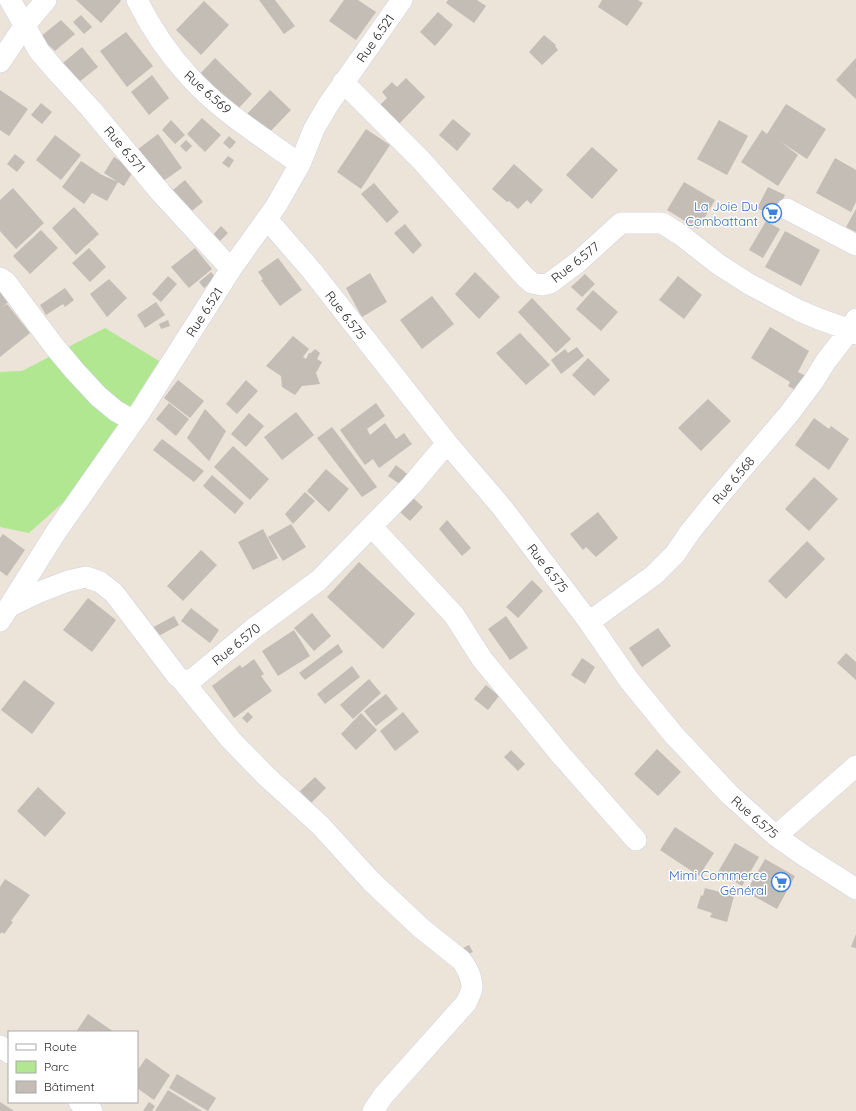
<svg xmlns="http://www.w3.org/2000/svg" width="856" height="1111" font-family="Quicksand,sans-serif">
<rect width="100%" height="100%" fill="#ece3d9"/>
<path fill="#b0e790" d="M 105,328 L 159,361 L 77,490 L 29,533 L 0,527 L 0,372 L 22,371 Z"/>
<path fill="#c3bdb6" d="M 76,0 L 120,0 L 121,1 L 101,23 Z
M 259,0 L 275,0 L 295,26 L 284,34 Z
M 344,0 L 358,0 L 376,12 L 356,40 L 329,21 Z
M 448,0 L 477,0 L 486,6 L 474,23 L 446,3 Z
M 602,0 L 638,0 L 643,3 L 627,26 L 598,7 Z
M 204,1 L 229,25 L 201,55 L 176,30 Z
M 438,12 L 453,25 L 435,46 L 420,32 Z
M 81,15 L 92,27 L 84,34 L 73,22 Z
M 61,20 L 75,34 L 55,51 L 40,37 Z
M 126,32 L 153,66 L 127,87 L 100,51 Z
M 544,35 L 556,45 L 555,46 L 558,50 L 542,65 L 529,52 Z
M 82,47 L 98,67 L 74,86 L 58,67 Z
M 215,58 L 252,94 L 236,111 L 199,75 Z
M 856,58 L 856,99 L 836,80 Z
M 152,75 L 169,98 L 149,115 L 131,92 Z
M 406,78 L 425,97 L 397,126 L 378,107 L 387,98 L 382,92 L 392,82 L 397,87 Z
M 0,90 L 28,109 L 9,136 L 0,130 Z
M 270,90 L 291,110 L 266,136 L 245,116 Z
M 41,103 L 52,112 L 42,124 L 31,115 Z
M 786,104 L 826,129 L 807,159 L 781,142 L 798,155 L 778,186 L 741,162 L 762,130 L 767,134 Z
M 202,118 L 221,135 L 205,152 L 187,134 Z
M 453,119 L 471,134 L 457,151 L 439,135 Z
M 171,120 L 185,135 L 175,144 L 162,130 Z
M 719,120 L 748,136 L 727,175 L 697,159 Z
M 366,129 L 390,145 L 361,189 L 337,172 Z
M 158,134 L 182,168 L 156,186 L 133,153 Z
M 55,135 L 81,155 L 61,180 L 36,160 Z
M 229,136 L 236,142 L 230,149 L 223,143 Z
M 186,140 L 192,146 L 186,152 L 180,146 Z
M 592,147 L 618,170 L 592,199 L 566,175 Z
M 15,154 L 25,162 L 17,172 L 7,164 Z
M 228,156 L 234,160 L 229,168 L 222,163 Z
M 114,157 L 134,170 L 124,186 L 104,173 Z
M 835,158 L 856,170 L 856,202 L 851,212 L 816,193 Z
M 81,161 L 102,175 L 118,182 L 107,201 L 92,193 L 84,204 L 62,187 Z
M 514,164 L 543,190 L 531,204 L 527,200 L 518,209 L 509,201 L 507,202 L 492,189 Z
M 185,180 L 203,202 L 184,217 L 167,195 Z
M 684,182 L 715,200 L 698,229 L 667,210 Z
M 374,183 L 399,212 L 387,223 L 361,194 Z
M 768,187 L 785,195 L 774,217 L 757,208 Z
M 13,188 L 44,223 L 16,249 L 0,231 L 0,200 Z
M 74,207 L 99,234 L 76,255 L 52,228 Z
M 856,209 L 856,232 L 846,227 Z
M 766,221 L 780,229 L 763,258 L 749,250 Z
M 405,224 L 422,245 L 413,254 L 394,233 Z
M 221,226 L 228,233 L 219,242 L 212,236 Z
M 41,230 L 58,248 L 30,274 L 13,256 Z
M 785,231 L 820,250 L 801,286 L 765,267 Z
M 89,248 L 106,267 L 90,282 L 72,263 Z
M 195,248 L 212,269 L 189,288 L 171,267 Z
M 278,258 L 302,290 L 280,306 L 261,280 L 263,279 L 258,272 Z
M 211,272 L 216,278 L 204,288 L 199,282 Z
M 475,272 L 500,297 L 479,319 L 455,294 Z
M 370,273 L 387,302 L 362,317 L 346,288 Z
M 585,274 L 595,284 L 582,297 L 571,287 Z
M 168,276 L 177,284 L 161,302 L 152,294 Z
M 678,276 L 702,295 L 684,319 L 659,300 Z
M 109,279 L 127,298 L 107,317 L 90,294 Z
M 0,284 L 12,299 L 0,309 Z
M 65,288 L 74,300 L 65,307 L 63,304 L 46,315 L 40,305 Z
M 593,290 L 618,312 L 601,331 L 576,309 Z
M 432,296 L 454,324 L 422,349 L 400,320 Z
M 532,298 L 571,339 L 556,353 L 518,312 Z
M 156,302 L 165,315 L 145,328 L 137,315 Z
M 7,304 L 30,333 L 0,357 L 0,309 Z
M 168,320 L 170,326 L 161,329 L 159,324 Z
M 770,327 L 809,351 L 798,372 L 806,376 L 797,391 L 788,386 L 790,382 L 751,358 Z
M 520,333 L 550,365 L 526,385 L 496,353 Z
M 293,336 L 309,349 L 303,357 L 306,359 L 309,353 L 311,353 L 315,349 L 320,353 L 317,359 L 322,362 L 316,373 L 320,384 L 302,386 L 295,395 L 282,387 L 281,376 L 266,366 Z
M 577,347 L 584,356 L 561,374 L 551,360 L 565,349 L 568,353 Z
M 588,358 L 610,380 L 594,396 L 572,375 Z
M 178,380 L 204,401 L 190,418 L 164,398 Z
M 246,380 L 258,391 L 237,414 L 226,404 Z
M 708,399 L 731,421 L 701,451 L 678,428 Z
M 169,403 L 189,419 L 176,436 L 156,419 Z
M 376,403 L 385,416 L 367,429 L 370,435 L 385,423 L 396,439 L 404,433 L 412,444 L 379,468 L 373,459 L 365,465 L 340,430 Z
M 205,409 L 226,431 L 209,461 L 187,438 Z
M 296,412 L 314,435 L 282,460 L 264,437 Z
M 249,413 L 264,426 L 246,447 L 231,434 Z
M 814,418 L 829,429 L 831,426 L 849,439 L 829,470 L 795,445 Z
M 332,427 L 377,487 L 362,497 L 317,438 Z
M 162,439 L 204,471 L 194,482 L 153,450 Z
M 233,446 L 269,479 L 250,500 L 214,467 Z
M 396,465 L 411,477 L 404,487 L 388,476 Z
M 326,469 L 349,489 L 329,512 L 307,491 Z
M 212,475 L 244,503 L 235,514 L 203,486 Z
M 814,477 L 838,499 L 809,531 L 785,509 Z
M 305,492 L 315,501 L 293,524 L 285,514 Z
M 411,496 L 423,507 L 410,521 L 400,512 Z
M 598,512 L 618,538 L 596,557 L 586,547 L 583,550 L 570,534 Z
M 447,520 L 471,548 L 462,556 L 439,529 Z
M 291,524 L 306,547 L 283,561 L 268,537 Z
M 263,529 L 278,558 L 253,570 L 238,542 Z
M 3,534 L 25,550 L 7,576 L 0,571 L 0,538 Z
M 807,541 L 825,559 L 786,599 L 768,581 Z
M 201,550 L 217,565 L 183,601 L 167,586 Z
M 359,562 L 415,614 L 383,649 L 327,597 Z
M 532,580 L 543,591 L 518,618 L 506,607 Z
M 88,598 L 116,620 L 92,652 L 63,630 Z
M 191,608 L 219,630 L 210,643 L 181,621 Z
M 312,613 L 331,636 L 314,651 L 294,628 Z
M 174,616 L 179,625 L 153,639 L 148,630 Z
M 506,616 L 528,648 L 510,660 L 488,629 Z
M 658,628 L 671,646 L 642,667 L 629,648 Z
M 294,630 L 310,656 L 278,676 L 262,651 Z
M 338,644 L 343,652 L 305,680 L 299,673 Z
M 846,653 L 856,662 L 856,680 L 837,663 Z
M 582,658 L 595,667 L 585,684 L 571,675 Z
M 254,659 L 264,674 L 261,676 L 272,691 L 234,718 L 212,686 L 240,665 L 242,668 Z
M 352,666 L 360,677 L 325,704 L 317,694 Z
M 369,679 L 381,693 L 353,719 L 340,705 Z
M 24,680 L 55,703 L 32,734 L 1,710 Z
M 486,685 L 499,696 L 488,710 L 474,699 Z
M 386,694 L 398,709 L 376,726 L 364,711 Z
M 248,712 L 253,717 L 247,723 L 242,718 Z
M 403,712 L 419,732 L 395,751 L 380,731 Z
M 361,713 L 377,730 L 356,750 L 341,734 Z
M 657,749 L 681,772 L 658,796 L 634,774 Z
M 511,750 L 525,764 L 518,771 L 504,757 Z
M 315,777 L 326,788 L 311,803 L 300,791 Z
M 38,787 L 66,813 L 45,837 L 17,811 Z
M 675,827 L 714,853 L 699,876 L 660,850 Z
M 735,843 L 759,857 L 742,886 L 718,872 Z
M 765,859 L 795,876 L 777,909 L 746,892 Z
M 5,879 L 30,895 L 11,921 L 13,922 L 4,934 L 2,932 L 0,934 L 0,887 Z
M 705,888 L 734,896 L 727,922 L 710,917 L 712,913 L 697,908 L 701,895 L 703,896 Z
M 856,934 L 856,948 L 851,947 Z
M 469,945 L 473,952 L 460,958 L 457,951 Z
M 88,1014 L 114,1032 L 76,1032 Z
M 146,1058 L 170,1075 L 154,1100 L 137,1088 L 137,1071 Z
M 177,1074 L 216,1098 L 208,1111 L 169,1088 Z
M 168,1090 L 202,1111 L 155,1111 Z
M 0,1102 L 14,1111 L 0,1111 Z
M 149,1102 L 155,1106 L 152,1111 L 143,1111 Z"/>
<g fill="none" stroke-linecap="round" stroke-linejoin="round">
<defs>
<path id="minor" d="M 10,0 L 39,51 L 56,71 L 91,109 L 161,193 L 231,269
M 137,0 C 150,26 167,52 187,74 C 218,110 261,136 300,164
M 0,62 L 25,25 L 46,0
M 343,82 L 421,160 L 525,277 L 532,283 L 542,285 L 550,283 L 578,262 L 621,223 L 662,223 L 681,235 L 718,264 L 749,284 L 798,310 L 819,319 L 850,330 L 856,334
M 787,209 L 856,245
M 267,219 L 312,271 L 447,443 L 501,506 L 589,622 L 629,680 L 673,734 L 729,794 L 776,836 L 803,855 L 856,889
M 0,278 L 6,282 L 54,346 L 74,370 L 98,396 L 116,411 L 134,421
M 372,527 L 454,615 L 482,659 L 561,755 L 636,840
M 10,606 L 37,593 L 68,581 L 86,577 L 100,582 L 114,593 L 177,676 C 183,681 187,681 194,678 L 253,629 L 319,580 L 411,486 L 447,443
M 0,621 L 56,532 L 140,412 L 231,269 L 276,206 L 300,164 L 314,129 L 328,105 L 402,0
M 589,622 L 654,575 L 675,554 L 690,532 L 719,496 L 788,415 L 813,382 L 826,361 L 850,330 L 856,319
M 182,680 L 231,740 L 266,776 L 320,825 L 371,881 L 421,928 L 461,960 C 467,967 472,978 472,987 C 472,992 468,998 466,1003 L 383,1096 L 373,1111
M 776,836 L 856,766
M 0,1046 L 9,1053
M 79,1102 L 92,1111"/>
</defs>
<use href="#minor" stroke="#ced2e3" stroke-width="22"/>
<use href="#minor" stroke="#fff" stroke-width="21"/>
</g>
<defs>
<symbol id="supermarket-ring" viewBox="-11 -11 22 22"><circle r="9.5" fill="#fff" stroke="#3f7fe0" stroke-width="1.5"/><path d="M-6-5.5h2.5l.6 2H6L4.5 2H-2.5L-4.4-4H-6ZM-1.5 3.2a1.3 1.3 0 1 0 .1 0ZM3 3.2a1.3 1.3 0 1 0 .1 0Z" fill="#3f7fe0"/></symbol>
</defs>
<g fill-rule="evenodd">
<use href="#supermarket-ring" x="761" y="202" width="22" height="22"/>
<use href="#supermarket-ring" x="770" y="871" width="22" height="22"/>
</g>
<g text-anchor="middle" stroke-width="3" stroke-linejoin="round" paint-order="stroke">
<g font-size="13" fill="#282828" stroke="#fff">
<text transform="translate(375 38) rotate(-55)" y="5">Rue 6.521</text>
<text transform="translate(208 92) rotate(42)" y="5">Rue 6.569</text>
<text transform="translate(125 149) rotate(50)" y="5">Rue 6.571</text>
<text transform="translate(575 262) rotate(-38)" y="5">Rue 6.577</text>
<text transform="translate(204 312) rotate(-57)" y="5">Rue 6.521</text>
<text transform="translate(346 315) rotate(52)" y="5">Rue 6.575</text>
<text transform="translate(733 480) rotate(-50)" y="5">Rue 6.568</text>
<text transform="translate(548 568) rotate(52)" y="5">Rue 6.575</text>
<text transform="translate(236 644) rotate(-39)" y="5">Rue 6.570</text>
<text transform="translate(755 817) rotate(41)" y="5">Rue 6.575</text>
</g>
<g font-size="13" fill="#366cbe" stroke="#fff" text-anchor="end">
<text x="758" y="211">La Joie Du<tspan x="758" dy="15">Combattant</tspan></text>
<text x="767" y="880">Mimi Commerce<tspan x="767" dy="15">Général</tspan></text>
</g>
</g>
<rect x="8" y="1031" width="130" height="72" fill="#ffffff" stroke="#a9a9a9"/>
<rect x="16" y="1044" width="20" height="6" fill="#ffffff" stroke="#a9a9a9"/>
<text x="44" y="1051" font-size="12" fill="#282828">Route</text>
<rect x="16" y="1061" width="20" height="12" fill="#b0e790" stroke="#a9a9a9"/>
<text x="44" y="1071" font-size="12" fill="#282828">Parc</text>
<rect x="16" y="1081" width="20" height="12" fill="#c3bdb6" stroke="#a9a9a9"/>
<text x="44" y="1091" font-size="12" fill="#282828">Bâtiment</text>
</svg>
